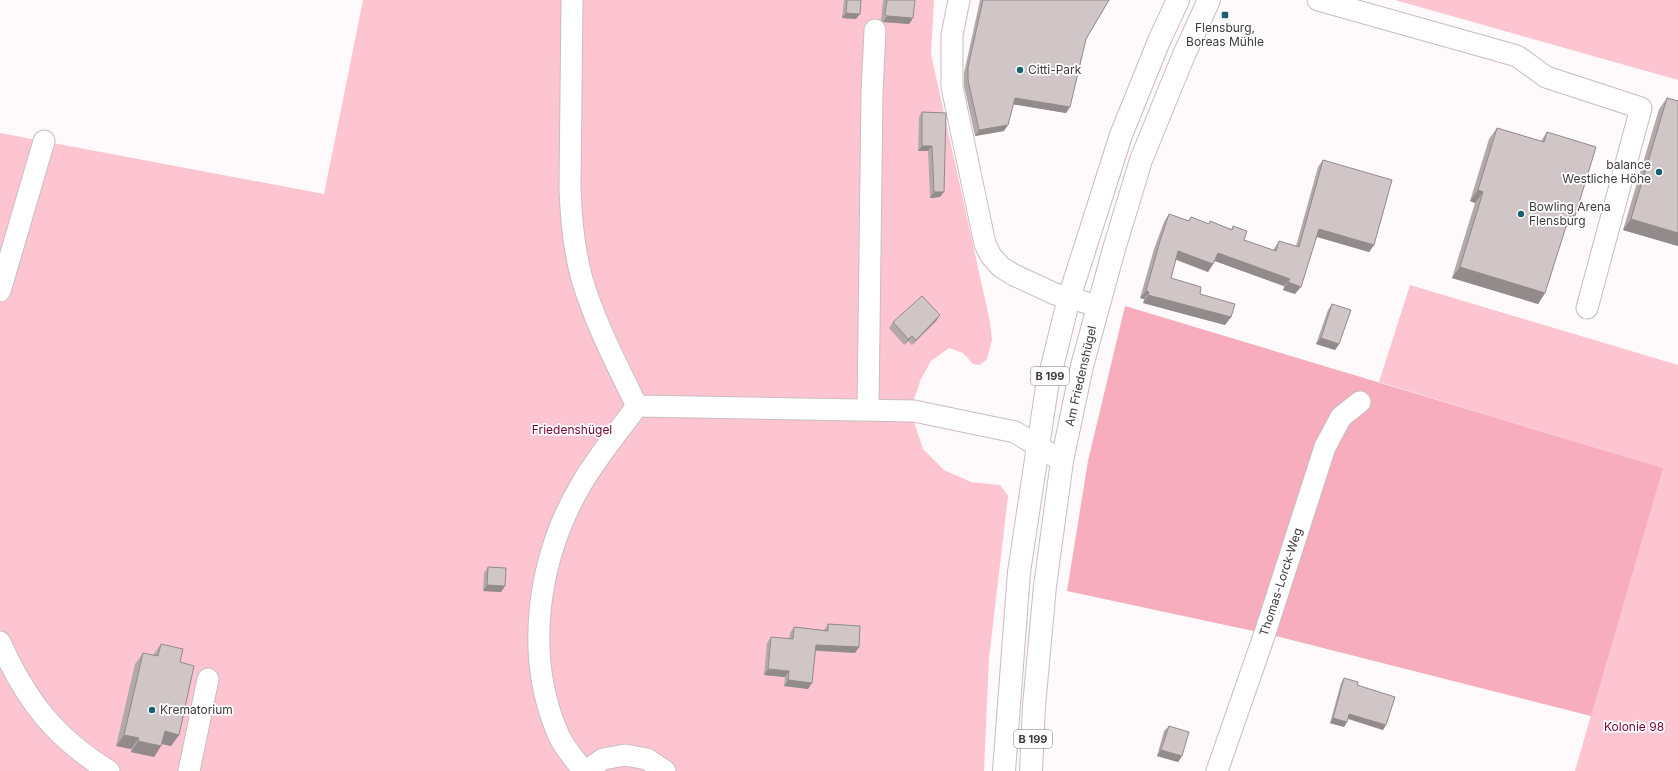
<svg xmlns="http://www.w3.org/2000/svg" width="1678" height="771" font-family="Inter,sans-serif">
<rect width="100%" height="100%" fill="#fef9fa"/>
<path fill="#fdc5d1" d="M 363,0 L 934,0 L 931,54 L 990,322 L 992,340 L 987,359 L 980,365 L 973,364 L 963,353 L 949,348 L 931,361 L 921,379 L 914,399 L 913,419 L 923,449 L 944,470 L 971,482 L 1000,485 L 1008,496 L 989,658 L 984,771 L 0,771 L 0,133 L 324,194 Z
M 1395,0 L 1678,0 L 1678,80 Z
M 1410,285 L 1678,365 L 1678,771 L 1575,771 L 1662,468 L 1379,382 Z"/>
<path fill="#f7adbe" d="M 1125,306 L 1663,468 L 1591,716 L 1272,635 L 1067,591 L 1088,461 Z"/>
<g fill="none" stroke-linecap="round" stroke-linejoin="round">
<defs>
<path id="minor" d="M 572,0 L 570,188 C 571,219 574,250 582,279 C 595,323 617,365 637,406 L 914,411 L 1015,432 L 1062,461
M 959,0 L 952,35 L 952,87 L 985,244 L 991,256 L 1001,267 L 1014,275 L 1055,294 L 1098,306
M 1318,0 L 1517,56 L 1546,77 L 1641,108 L 1587,308
M 0,291 L 44,141
M 868,410 L 872,93 L 875,30
M 0,642 C 26,700 54,737 109,771
M 189,771 L 208,679
M 584,771 C 575,760 565,749 559,736 C 523,655 538,557 582,483 C 598,456 619,431 637,406
M 586,771 L 603,759 L 625,755 L 647,759 L 665,771
M 1217,771 L 1265,633 L 1325,447 L 1341,417 L 1360,402"/>
<path id="major" d="M 1004,771 L 1019,572 L 1047,387 L 1069,298 L 1121,135 L 1159,41 L 1178,0
M 1031,771 L 1034,706 L 1045,586 L 1062,461 L 1082,366 L 1114,249 L 1141,160 L 1183,57 L 1209,0"/>
</defs>
<use href="#minor" stroke="#c8bdbf" stroke-width="23"/>
<use href="#major" stroke="#c8bdbf" stroke-width="24"/>
<use href="#minor" stroke="#fff" stroke-width="21"/>
<use href="#major" stroke="#fff" stroke-width="22"/>
</g>
<path fill="#b3a9ab" d="M 844,0 L 861,0 L 856,19 L 842,18 Z
M 883,0 L 915,0 L 913,18 L 909,24 L 883,22 L 881,20 Z
M 980,0 L 1109,0 L 1086,39 L 1066,113 L 1013,104 L 1004,131 L 975,136 L 964,86 L 964,73 Z
M 1667,98 L 1678,101 L 1678,246 L 1623,230 L 1659,109 Z
M 922,112 L 946,113 L 940,197 L 930,198 L 928,151 L 918,151 L 919,117 Z
M 1497,128 L 1541,141 L 1547,132 L 1567,227 L 1566,226 L 1545,293 L 1538,304 L 1452,278 L 1475,203 L 1470,201 L 1489,139 Z
M 1323,160 L 1374,245 L 1369,252 L 1317,237 L 1295,294 L 1283,290 L 1284,286 L 1215,261 L 1208,272 L 1176,260 L 1171,278 L 1200,294 L 1231,317 L 1225,325 L 1143,303 L 1144,299 L 1140,298 L 1154,249 L 1164,222 L 1169,214 L 1188,221 L 1191,217 L 1208,224 L 1210,221 L 1231,229 L 1233,226 L 1244,240 L 1273,250 L 1279,241 L 1296,246 L 1318,167 Z
M 1332,304 L 1339,344 L 1335,350 L 1316,344 L 1328,310 Z
M 940,315 L 936,321 L 912,345 L 908,341 L 904,345 L 889,328 L 893,322 Z
M 488,567 L 505,586 L 501,592 L 483,591 L 484,573 Z
M 828,624 L 859,647 L 855,653 L 815,651 L 808,689 L 784,686 L 785,677 L 764,675 L 767,643 L 771,637 L 789,639 L 790,633 L 794,627 L 824,630 Z
M 161,644 L 180,662 L 179,735 L 171,746 L 162,744 L 154,757 L 131,752 L 131,749 L 116,746 L 135,664 L 143,653 L 153,655 Z
M 1344,678 L 1357,685 L 1383,730 L 1348,719 L 1347,722 L 1344,727 L 1330,723 L 1341,683 Z
M 1169,726 L 1182,756 L 1178,762 L 1157,756 L 1164,731 Z"/>
<path fill="#928a8b" d="M 846,13 L 860,14 L 856,19 L 842,18 Z
M 887,16 L 913,18 L 909,24 L 883,22 Z
M 1015,98 L 1070,107 L 1066,113 L 1011,104 Z
M 1008,125 L 1004,131 L 975,136 L 979,130 Z
M 922,146 L 932,146 L 928,151 L 918,151 Z
M 1478,190 L 1483,192 L 1475,203 L 1470,201 Z
M 934,192 L 944,192 L 940,197 L 930,198 Z
M 1570,214 L 1575,216 L 1567,227 L 1562,225 Z
M 1631,219 L 1678,233 L 1678,246 L 1623,230 Z
M 1319,229 L 1374,245 L 1369,252 L 1314,236 Z
M 1178,251 L 1213,264 L 1208,272 L 1173,258 Z
M 1218,253 L 1290,279 L 1284,286 L 1212,260 Z
M 1460,267 L 1545,293 L 1538,304 L 1452,278 Z
M 1288,282 L 1301,287 L 1295,294 L 1283,290 Z
M 1146,291 L 1149,292 L 1144,299 L 1140,298 Z
M 1148,295 L 1231,317 L 1225,325 L 1143,303 Z
M 940,315 L 936,321 L 912,345 L 916,340 Z
M 912,336 L 908,341 L 904,345 L 908,339 Z
M 1321,338 L 1339,344 L 1335,350 L 1316,344 Z
M 487,585 L 505,586 L 501,592 L 483,591 Z
M 816,645 L 859,647 L 855,653 L 812,650 Z
M 768,669 L 789,671 L 785,677 L 764,675 Z
M 788,680 L 812,683 L 808,689 L 784,686 Z
M 1349,714 L 1386,725 L 1383,730 L 1346,718 Z
M 1333,718 L 1347,722 L 1344,727 L 1330,723 Z
M 165,731 L 179,735 L 171,746 L 157,743 Z
M 124,735 L 139,738 L 131,749 L 116,746 Z
M 138,741 L 161,746 L 154,757 L 131,752 Z
M 1161,750 L 1182,756 L 1178,762 L 1157,756 Z"/>
<path fill="#d0c5c7" stroke="#928a8b" d="M 847,0 L 861,0 L 860,14 L 846,13 Z
M 887,0 L 915,0 L 913,18 L 887,16 L 885,14 Z
M 983,0 L 1109,0 L 1086,39 L 1070,107 L 1015,98 L 1008,125 L 979,130 L 968,80 L 968,67 Z
M 1667,98 L 1678,101 L 1678,233 L 1631,219 Z
M 922,112 L 946,113 L 944,192 L 934,192 L 932,146 L 922,146 Z
M 1497,128 L 1544,142 L 1547,132 L 1596,147 L 1575,216 L 1570,214 L 1545,293 L 1460,267 L 1483,192 L 1478,190 Z
M 1323,160 L 1392,180 L 1374,245 L 1319,229 L 1301,287 L 1288,282 L 1290,279 L 1218,253 L 1213,264 L 1178,251 L 1171,278 L 1201,287 L 1200,294 L 1235,304 L 1231,317 L 1148,295 L 1149,292 L 1146,291 L 1160,241 L 1169,214 L 1189,221 L 1191,217 L 1209,224 L 1210,221 L 1232,230 L 1233,226 L 1247,231 L 1244,240 L 1276,251 L 1279,241 L 1299,247 Z
M 922,296 L 940,315 L 916,340 L 912,336 L 908,339 L 893,322 Z
M 1332,304 L 1351,310 L 1339,344 L 1321,338 Z
M 488,567 L 506,568 L 505,586 L 487,585 Z
M 828,624 L 860,626 L 859,647 L 816,645 L 812,683 L 788,680 L 789,671 L 768,669 L 771,637 L 793,639 L 794,627 L 828,631 Z
M 161,644 L 183,649 L 180,662 L 194,666 L 179,735 L 165,731 L 161,746 L 138,741 L 139,738 L 124,735 L 143,653 L 158,656 Z
M 1344,678 L 1358,682 L 1357,685 L 1395,697 L 1386,725 L 1349,714 L 1347,722 L 1333,718 Z
M 1169,726 L 1189,732 L 1182,756 L 1161,750 Z"/>
<g fill="#196171" stroke="#fff" stroke-width="1.5">
<rect x="1221" y="11" width="8" height="8" rx="2"/>
<circle cx="1020" cy="70" r="4"/>
<circle cx="1659" cy="172" r="4"/>
<circle cx="1521" cy="214" r="4"/>
<circle cx="152" cy="710" r="4"/>
</g>
<g text-anchor="middle" stroke-width="3.5" stroke-linejoin="round" paint-order="stroke">
<g fill="#fff" stroke="#797676" stroke-width="1">
<rect x="1031" y="367" width="38" height="18" rx="3"/>
<rect x="1014" y="730" width="38" height="18" rx="3"/>
</g>
<g font-size="11" font-weight="bold" fill="#403b3c">
<text x="1050" y="380">B 199</text>
<text x="1033" y="743">B 199</text>
</g>
<g font-size="12" fill="#403b3c" stroke="#fff" text-anchor="start">
<text x="1225" y="32" text-anchor="middle">Flensburg,<tspan x="1225" dy="14">Boreas Mühle</tspan></text>
<text x="1028" y="74">Citti-Park</text>
<text x="1651" y="169" text-anchor="end">balance<tspan x="1651" dy="14">Westliche Höhe</tspan></text>
<text x="1529" y="211">Bowling Arena<tspan x="1529" dy="14">Flensburg</tspan></text>
<text x="160" y="714">Krematorium</text>
</g>
<g font-size="12" fill="#403b3c" stroke="#fff">
<text transform="translate(1081 376) rotate(-77)" y="4">Am Friedenshügel</text>
<text transform="translate(1281 582) rotate(-72)" y="4">Thomas-Lorck-Weg</text>
</g>
<g font-size="12" fill="#730334" stroke="#fff">
<text x="572" y="434">Friedenshügel</text>
<text x="1634" y="731">Kolonie 98</text>
</g>
</g>
</svg>
